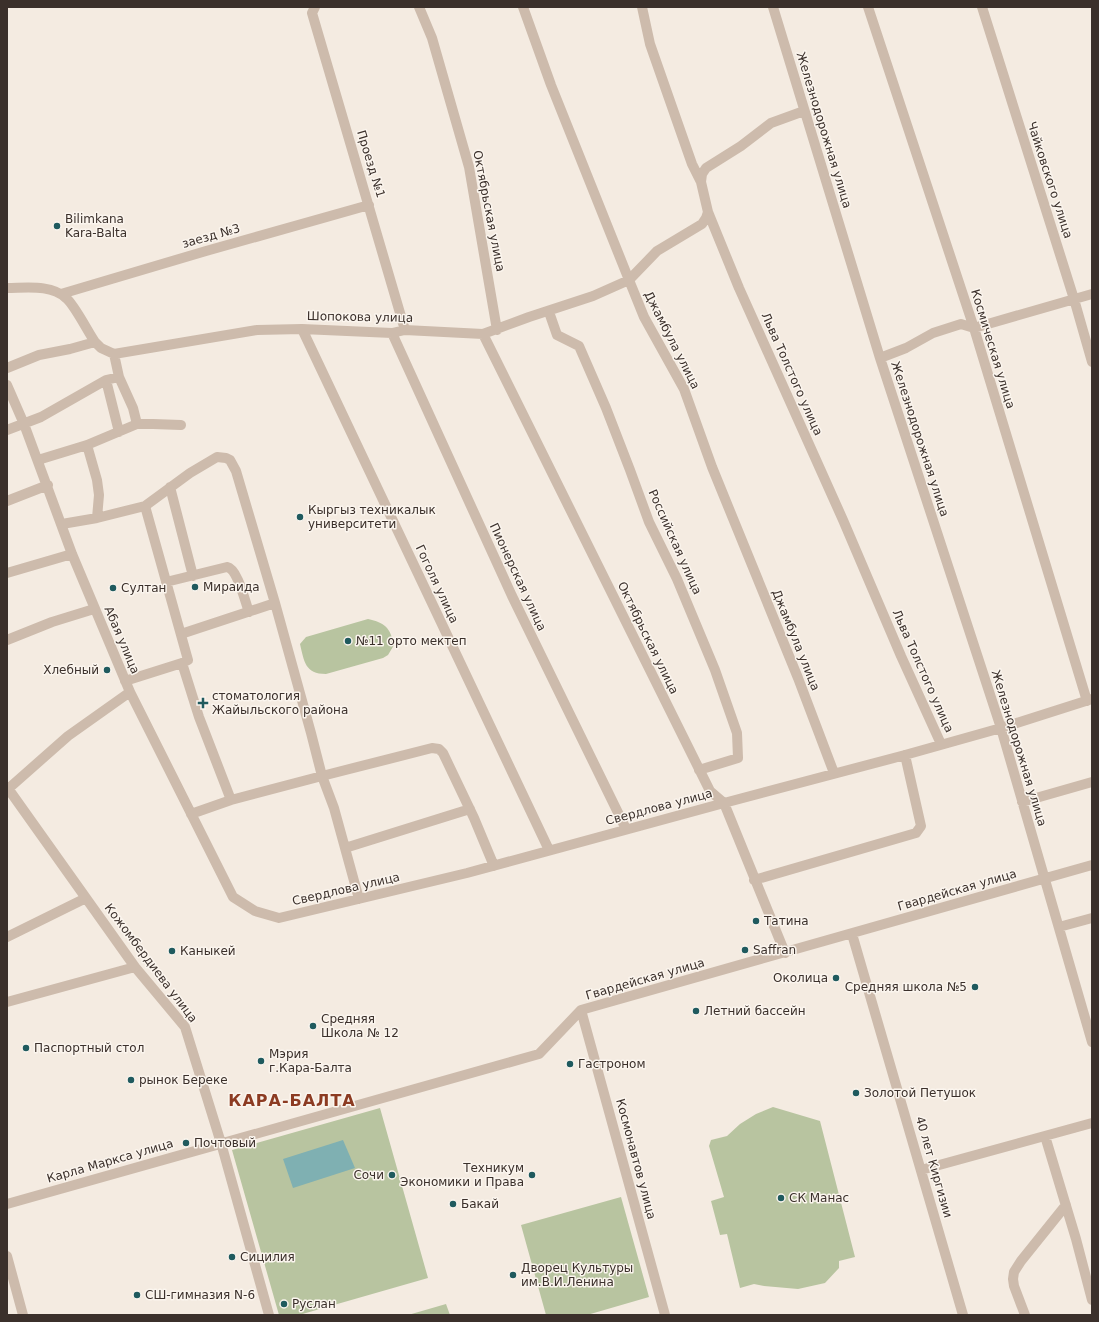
<svg xmlns="http://www.w3.org/2000/svg" width="1099" height="1322" font-family="'DejaVu Sans',sans-serif">
<rect width="100%" height="100%" fill="#f4ebe1"/>
<path fill="#b8c4a0" d="M 368,619 C 385,623 390,627 394,645 L 388,655 L 383,658 L 326,674 C 305,674 304,661 300,644 L 306,637 Z
M 773,1107 L 820,1121 L 855,1257 L 839,1261 L 839,1268 L 825,1283 L 798,1289 L 764,1286 L 754,1284 L 740,1288 L 727,1234 L 720,1235 L 711,1201 L 724,1197 L 709,1146 L 711,1140 L 727,1136 L 740,1124 L 756,1114 Z
M 380,1108 L 428,1278 L 299,1315 L 279,1315 L 232,1150 Z
M 621,1197 L 649,1297 L 587,1315 L 546,1315 L 521,1225 Z
M 446,1304 L 450,1315 L 408,1315 Z"/>
<path fill="#7fb0b2" d="M 343,1140 L 355,1168 L 293,1188 L 283,1159 Z"/>
<g fill="none" stroke-linecap="round" stroke-linejoin="round">
<path stroke="#cdbbac" stroke-width="10" d="M 315,7 L 312,13 L 405,330
M 419,7 L 432,38 L 469,167 L 497,330
M 523,7 L 551,85 L 629,280 L 644,317 L 684,389 L 712,467 L 798,678 L 834,773
M 642,7 L 650,44 L 692,164 L 701,182 L 708,212 L 739,288 L 843,520 L 901,656 L 941,744
M 773,7 L 880,358 L 1001,728 L 1092,1042
M 868,7 L 974,328 L 1087,701
M 982,7 L 1074,299 L 1092,362
M 701,182 L 702,174 L 706,168 L 741,146 L 771,123 L 804,111
M 7,288 C 26,288 51,284 66,298 C 74,304 88,332 95,342 L 101,348 L 114,354 L 257,330 L 302,329 L 392,333 L 405,330 L 483,334 L 529,317 L 593,296 L 629,280 L 657,251 L 702,224 L 706,218 L 708,212
M 61,294 L 206,251 L 369,205
M 549,312 L 557,335 L 579,346 L 606,408 L 630,470 L 649,522 L 677,579 L 715,670 L 737,733 L 738,758 L 699,770
M 302,329 L 549,850
M 392,333 L 512,596 L 626,829
M 483,334 L 710,791 L 724,803 L 785,953
M 114,354 L 119,377 L 133,408 L 137,424
M 880,358 L 906,348 L 933,333 L 961,324 L 974,328 L 1092,294
M 7,368 L 39,355 L 70,349 L 95,342
M 106,380 L 119,432
M 7,385 L 24,424 L 72,554 L 130,692 L 233,897 L 255,911 L 279,918 L 467,873 L 724,803 L 905,755 L 1001,728 L 1092,699
M 7,430 L 41,417 L 106,380 L 119,377
M 87,445 L 97,480 L 99,495 L 97,518
M 38,460 L 87,445 L 137,424 L 153,424 L 181,425
M 170,487 L 193,576
M 7,501 L 48,485
M 62,524 L 97,518 L 145,506 L 190,473 L 217,457 L 226,458 L 230,460 L 236,471 L 275,603 L 311,733 L 322,776 L 231,800 L 191,814
M 7,573 L 72,554
M 166,582 L 227,567 C 238,569 245,602 249,612
M 181,634 L 275,603
M 7,640 L 52,622 L 94,609
M 182,663 L 199,717 L 231,800
M 125,681 L 182,663 L 188,660 L 145,506
M 7,787 L 135,967 L 185,1027 L 221,1143 L 269,1315
M 8,789 L 68,736 L 130,692
M 1022,802 L 1092,782
M 345,848 L 470,809
M 754,880 L 916,833 L 921,826 L 905,755
M 359,899 L 334,808 L 322,776 L 432,748 L 439,749 L 443,753 L 474,818 L 494,866
M 1059,927 L 1092,918
M 852,934 L 963,1315
M 7,937 L 86,898
M 7,1002 L 135,967
M 581,1010 L 665,1315
M 1045,1136 L 1076,1239 L 1092,1300
M 921,1170 L 1092,1123
M 7,1204 L 539,1054 L 581,1010 L 1092,865
M 7,1256 L 23,1315
M 1025,1315 L 1014,1286 L 1013,1279 L 1014,1272 L 1021,1261 L 1066,1205"/>
</g>
<g fill="#1f5a5e" stroke="#fbf5ee" stroke-width="1.5">
<circle cx="57" cy="226" r="4"/>
<circle cx="300" cy="517" r="4"/>
<circle cx="195" cy="587" r="4"/>
<circle cx="113" cy="588" r="4"/>
<circle cx="348" cy="641" r="4"/>
<circle cx="107" cy="670" r="4"/>
<path d="M201 697h4v4h4v4h-4v4h-4v-4h-4v-4h4z"/>
<circle cx="756" cy="921" r="4"/>
<circle cx="745" cy="950" r="4"/>
<circle cx="172" cy="951" r="4"/>
<circle cx="836" cy="978" r="4"/>
<circle cx="975" cy="987" r="4"/>
<circle cx="696" cy="1011" r="4"/>
<circle cx="313" cy="1026" r="4"/>
<circle cx="26" cy="1048" r="4"/>
<circle cx="261" cy="1061" r="4"/>
<circle cx="570" cy="1064" r="4"/>
<circle cx="131" cy="1080" r="4"/>
<circle cx="856" cy="1093" r="4"/>
<circle cx="186" cy="1143" r="4"/>
<circle cx="392" cy="1175" r="4"/>
<circle cx="532" cy="1175" r="4"/>
<circle cx="781" cy="1198" r="4"/>
<circle cx="453" cy="1204" r="4"/>
<circle cx="232" cy="1257" r="4"/>
<circle cx="513" cy="1275" r="4"/>
<circle cx="137" cy="1295" r="4"/>
<circle cx="284" cy="1304" r="4"/>
</g>
<g text-anchor="middle" stroke-width="3" stroke-linejoin="round" paint-order="stroke">
<g font-size="12" fill="#3b302b" stroke="#fbf5ee">
<text transform="translate(824 130) rotate(73)" y="4">Железнодорожная улица</text>
<text transform="translate(371 164) rotate(73)" y="4">Проезд №1</text>
<text transform="translate(1050 180) rotate(72)" y="4">Чайковского улица</text>
<text transform="translate(489 211) rotate(79)" y="4">Октябрьская улица</text>
<text transform="translate(211 236) rotate(-16)" y="4">заезд №3</text>
<text transform="translate(360 317) rotate(1)" y="4">Шопокова улица</text>
<text transform="translate(672 340) rotate(63)" y="4">Джамбула улица</text>
<text transform="translate(993 349) rotate(73)" y="4">Космическая улица</text>
<text transform="translate(792 374) rotate(66)" y="4">Льва Толстого улица</text>
<text transform="translate(920 439) rotate(72)" y="4">Железнодорожная улица</text>
<text transform="translate(675 542) rotate(66)" y="4">Российская улица</text>
<text transform="translate(518 577) rotate(65)" y="4">Пионерская улица</text>
<text transform="translate(437 584) rotate(65)" y="4">Гоголя улица</text>
<text transform="translate(648 638) rotate(64)" y="4">Октябрьская улица</text>
<text transform="translate(122 640) rotate(67)" y="4">Абая улица</text>
<text transform="translate(796 640) rotate(68)" y="4">Джамбула улица</text>
<text transform="translate(923 671) rotate(66)" y="4">Льва Толстого улица</text>
<text transform="translate(1019 748) rotate(73)" y="4">Железнодорожная улица</text>
<text transform="translate(659 807) rotate(-15)" y="4">Свердлова улица</text>
<text transform="translate(346 889) rotate(-13)" y="4">Свердлова улица</text>
<text transform="translate(957 890) rotate(-16)" y="4">Гвардейская улица</text>
<text transform="translate(151 963) rotate(53)" y="4">Кожомбердиева улица</text>
<text transform="translate(645 979) rotate(-16)" y="4">Гвардейская улица</text>
<text transform="translate(636 1159) rotate(75)" y="4">Космонавтов улица</text>
<text transform="translate(110 1161) rotate(-16)" y="4">Карла Маркса улица</text>
<text transform="translate(934 1167) rotate(74)" y="4">40 лет Киргизии</text>
</g>
<g font-size="12" fill="#3b302b" stroke="#fbf5ee" text-anchor="start">
<text x="65" y="223">Bilimkana<tspan x="65" dy="14">Kara-Balta</tspan></text>
<text x="308" y="514">Кыргыз техникалык<tspan x="308" dy="14">университети</tspan></text>
<text x="203" y="591">Мираида</text>
<text x="121" y="592">Султан</text>
<text x="356" y="645">№11 орто мектеп</text>
<text x="99" y="674" text-anchor="end">Хлебный</text>
<text x="212" y="700">стоматология<tspan x="212" dy="14">Жайыльского района</tspan></text>
<text x="764" y="925">Татина</text>
<text x="753" y="954">Saffran</text>
<text x="180" y="955">Каныкей</text>
<text x="828" y="982" text-anchor="end">Околица</text>
<text x="967" y="991" text-anchor="end">Средняя школа №5</text>
<text x="704" y="1015">Летний бассейн</text>
<text x="321" y="1023">Средняя<tspan x="321" dy="14">Школа № 12</tspan></text>
<text x="34" y="1052">Паспортный стол</text>
<text x="269" y="1058">Мэрия<tspan x="269" dy="14">г.Кара-Балта</tspan></text>
<text x="578" y="1068">Гастроном</text>
<text x="139" y="1084">рынок Береке</text>
<text x="864" y="1097">Золотой Петушок</text>
<text x="194" y="1147">Почтовый</text>
<text x="524" y="1172" text-anchor="end">Техникум<tspan x="524" dy="14">Экономики и Права</tspan></text>
<text x="384" y="1179" text-anchor="end">Сочи</text>
<text x="789" y="1202">СК Манас</text>
<text x="461" y="1208">Бакай</text>
<text x="240" y="1261">Сицилия</text>
<text x="521" y="1272">Дворец Культуры<tspan x="521" dy="14">им.В.И.Ленина</tspan></text>
<text x="145" y="1299">СШ-гимназия N-6</text>
<text x="292" y="1308">Руслан</text>
</g>
<g font-size="16" font-weight="bold" letter-spacing="1" fill="#8c3b22" stroke="#fbf5ee">
<text x="292" y="1106">КАРА-БАЛТА</text>
</g>
</g>
<rect width="1099" height="1322" fill="none" stroke="#3b302b" stroke-width="16"/>
</svg>
